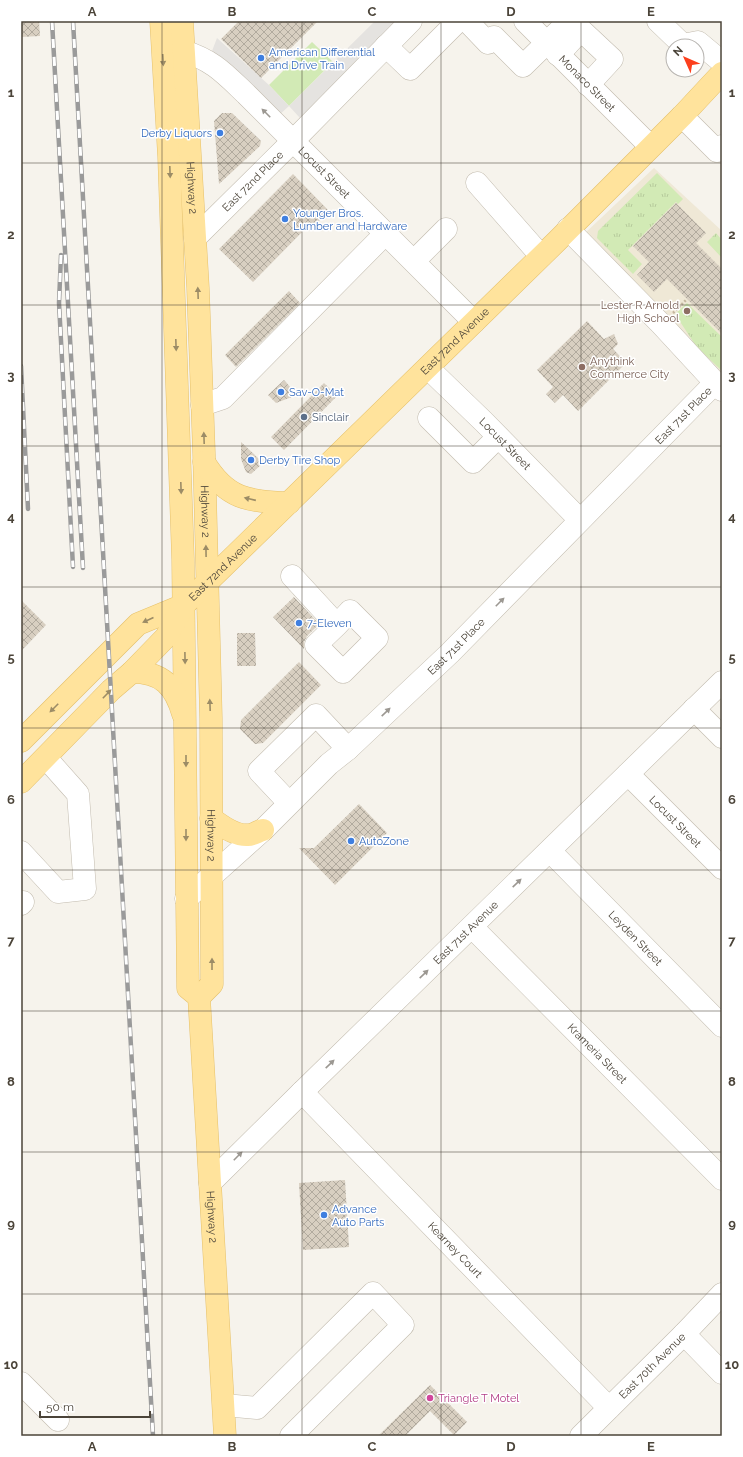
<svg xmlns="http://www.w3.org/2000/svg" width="743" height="1457" font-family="Raleway,sans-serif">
<defs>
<pattern id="grass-tufts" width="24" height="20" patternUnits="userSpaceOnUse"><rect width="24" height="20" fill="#d2eab5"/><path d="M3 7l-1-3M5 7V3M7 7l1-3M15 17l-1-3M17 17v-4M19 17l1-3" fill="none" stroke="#b6ca9c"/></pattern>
<pattern id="building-cross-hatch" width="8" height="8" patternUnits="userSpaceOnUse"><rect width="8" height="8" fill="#d8cfc1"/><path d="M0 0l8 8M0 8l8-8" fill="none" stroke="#b1aa9e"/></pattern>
</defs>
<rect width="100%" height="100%" fill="#f6f3ec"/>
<path fill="#efe8d6" d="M 654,168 L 722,231 L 722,385 L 582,236 Z"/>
<path fill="url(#grass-tufts)" d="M 657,173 L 683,199 L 678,204 L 676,202 L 628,250 L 642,264 L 633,274 L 597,238 L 598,231 Z
M 716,233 L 722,240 L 722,258 L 707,242 Z
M 687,303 L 722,337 L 722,371 L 696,346 L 675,314 Z"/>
<path fill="#d2eab5" d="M 312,42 L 333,62 L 289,106 L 269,85 Z"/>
<path fill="#e5e3e0" d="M 375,21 L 399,21 L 300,118 L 289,106 L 278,116 L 212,51 L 217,38 L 269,85 L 289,106 Z"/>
<path fill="url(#building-cross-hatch)" d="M 21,21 L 39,21 L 40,36 L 21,37 Z
M 239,21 L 318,21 L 261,78 L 221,39 Z
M 222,113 L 232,113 L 261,141 L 260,146 L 219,184 L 214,121 Z
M 293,174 L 329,211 L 309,231 L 306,228 L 253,282 L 219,249 Z
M 676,203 L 706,233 L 696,243 L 722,269 L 722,334 L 667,279 L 654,292 L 637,275 L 649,262 L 633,246 Z
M 289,291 L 300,303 L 236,367 L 225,355 Z
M 587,321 L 604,339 L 614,334 L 618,344 L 613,349 L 626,363 L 578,411 L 563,395 L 555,403 L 546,394 L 553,387 L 537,370 Z
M 284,380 L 297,395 L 276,403 L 268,395 Z
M 324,383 L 337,396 L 284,450 L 271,437 Z
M 241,442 L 263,463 L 251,474 L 246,472 L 241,459 Z
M 294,597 L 319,624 L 307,636 L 304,642 L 304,649 L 273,617 Z
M 21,600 L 46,625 L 21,651 Z
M 237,633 L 255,633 L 256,666 L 237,666 Z
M 299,662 L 321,685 L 263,743 L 255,744 L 240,729 L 241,720 Z
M 359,804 L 387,833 L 335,885 L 299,848 L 314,848 Z
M 345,1180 L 349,1247 L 303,1250 L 299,1183 Z
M 430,1385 L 467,1422 L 454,1435 L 430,1411 L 405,1436 L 378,1436 Z"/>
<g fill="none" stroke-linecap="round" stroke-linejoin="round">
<defs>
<g id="minor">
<path d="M 467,21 L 488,43 L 494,37 L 523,66 L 569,21"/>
<path id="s1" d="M 525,21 L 650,146"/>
<path d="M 658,21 L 683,45 L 698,42 L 722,62"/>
<path d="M 386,46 L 410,69 L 458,21"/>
<path id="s2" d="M 183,51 C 213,60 225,74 246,94 L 474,322"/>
<path d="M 558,55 L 581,30 L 612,59 L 588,85"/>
<path d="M 682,116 L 717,151 L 722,146"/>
<path d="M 477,183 L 541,256"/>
<path d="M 568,229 L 661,324 L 722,390"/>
<path id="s3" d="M 195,238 L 293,141 L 411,21"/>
<path d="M 414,261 L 446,229"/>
<path id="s4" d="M 428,368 L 484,422 L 580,520"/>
<path d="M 202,405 L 223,398 L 386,233"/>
<path d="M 429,418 L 473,462 L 498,437"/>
<path d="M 292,576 L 337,625 L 316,645 L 343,672 L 377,638 L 350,611 L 337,625"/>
<path d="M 694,709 L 722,737"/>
<path id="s5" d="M 628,774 L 722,868"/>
<path d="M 289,803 L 259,771 L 316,715 L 348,749"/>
<path id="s6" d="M 550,851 L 722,1026"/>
<path d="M 21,852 L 58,892 L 85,889 L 78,794 L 46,758"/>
<path id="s7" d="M 186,899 L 263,830 L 329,764 L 348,749 L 450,653 L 715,383"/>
<path d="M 21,904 L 23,902"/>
<path id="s8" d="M 472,927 L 722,1179"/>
<path id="s9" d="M 302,1092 L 609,1408"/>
<path id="s10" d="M 210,1183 L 302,1092 L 722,682"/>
<path d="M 684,1334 L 722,1373"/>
<path d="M 21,1383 L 58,1420"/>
<path d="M 224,1405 L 257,1408 L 373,1293 L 403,1325 L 291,1436"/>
<path id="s11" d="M 581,1436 L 684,1334 L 722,1294"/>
</g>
<g id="major">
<path id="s12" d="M 161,21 L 169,157 L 183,559 L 188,988 L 199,997 L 225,1436"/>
<path id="s13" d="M 182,21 L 198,288 L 204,453 L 211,718 L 212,984 L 199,997"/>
<path d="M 204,462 C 227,500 248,501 289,503"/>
<path d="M 132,672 C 162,672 175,686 183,714"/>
<path d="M 21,741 L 138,624 L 184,605"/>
<path id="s14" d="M 21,782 L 111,690 L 132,672 L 166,637 L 184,605 L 557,241 L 682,116 L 722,73"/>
<path d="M 211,818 C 220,825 236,836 248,835 C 253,835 258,831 263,830"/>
</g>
</defs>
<use href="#minor" stroke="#c2bbae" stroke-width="23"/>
<use href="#major" stroke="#e6c16a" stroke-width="23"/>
<path stroke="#c4b79f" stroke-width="2.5" stroke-dasharray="2 2" stroke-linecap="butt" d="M 673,313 L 687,299"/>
<use href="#minor" stroke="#fff" stroke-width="22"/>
<use href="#major" stroke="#ffe39c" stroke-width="22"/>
<defs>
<path id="rail" d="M 52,21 L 83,568
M 73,21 L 153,1436
M 61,255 L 59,303 L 73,567
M 21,366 L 28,509"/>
</defs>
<use href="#rail" stroke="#9a9a9a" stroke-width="4.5"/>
<use href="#rail" stroke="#fff" stroke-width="3" stroke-dasharray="9" stroke-linecap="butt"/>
</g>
<defs><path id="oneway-solid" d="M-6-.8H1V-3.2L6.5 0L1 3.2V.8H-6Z"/></defs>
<g fill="#9c8c66">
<use href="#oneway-solid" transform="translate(163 60) rotate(87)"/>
<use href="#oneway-solid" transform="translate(170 172) rotate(88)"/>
<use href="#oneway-solid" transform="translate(198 293) rotate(-92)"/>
<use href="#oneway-solid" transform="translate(176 345) rotate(88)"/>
<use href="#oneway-solid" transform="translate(204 438) rotate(-92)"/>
<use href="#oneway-solid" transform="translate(181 488) rotate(88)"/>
<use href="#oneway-solid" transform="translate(250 499) rotate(-167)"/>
<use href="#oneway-solid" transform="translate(206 551) rotate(-91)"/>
<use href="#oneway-solid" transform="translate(148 620) rotate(156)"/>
<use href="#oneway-solid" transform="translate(185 658) rotate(89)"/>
<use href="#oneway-solid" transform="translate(107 694) rotate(-46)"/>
<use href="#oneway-solid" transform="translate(210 705) rotate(-92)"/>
<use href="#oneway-solid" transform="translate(54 708) rotate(135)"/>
<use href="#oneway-solid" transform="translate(186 761) rotate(90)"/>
<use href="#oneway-solid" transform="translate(186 835) rotate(90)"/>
<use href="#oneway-solid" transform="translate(212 964) rotate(-90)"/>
</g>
<g fill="#9c9892">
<use href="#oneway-solid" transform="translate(266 113) rotate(-135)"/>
<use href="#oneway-solid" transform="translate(500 602) rotate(-45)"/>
<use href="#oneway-solid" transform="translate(386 712) rotate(-44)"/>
<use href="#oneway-solid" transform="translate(517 883) rotate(-44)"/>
<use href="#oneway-solid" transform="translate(424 974) rotate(-44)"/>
<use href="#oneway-solid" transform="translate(330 1064) rotate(-44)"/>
<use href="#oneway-solid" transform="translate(238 1156) rotate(-45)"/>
</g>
<path fill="none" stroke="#4b4439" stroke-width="1" stroke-opacity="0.55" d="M 162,21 L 162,1436M 302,21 L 302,1436M 441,21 L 441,1436M 581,21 L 581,1436M 21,163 L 722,163M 21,305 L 722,305M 21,446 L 722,446M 21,587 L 722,587M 21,728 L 722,728M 21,870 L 722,870M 21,1011 L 722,1011M 21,1152 L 722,1152M 21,1294 L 722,1294"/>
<g fill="#3f7fe0" stroke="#fff" stroke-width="1.5">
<circle cx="261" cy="58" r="4"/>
<circle cx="220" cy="133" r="4"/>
<circle cx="285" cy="219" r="4"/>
<circle cx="281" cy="392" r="4"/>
<circle cx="251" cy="460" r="4"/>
<circle cx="299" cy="623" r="4"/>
<circle cx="351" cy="841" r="4"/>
<circle cx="324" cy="1215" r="4"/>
</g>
<g fill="#8d6e63" stroke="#fff" stroke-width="1.5">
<circle cx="687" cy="311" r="4"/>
<circle cx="582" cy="367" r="4"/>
</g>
<circle fill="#5c6f8a" stroke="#fff" stroke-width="1.5" cx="304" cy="417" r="4"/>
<circle fill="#d1479c" stroke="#fff" stroke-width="1.5" cx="430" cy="1398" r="4"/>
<g text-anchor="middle" stroke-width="3" stroke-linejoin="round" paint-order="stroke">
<g font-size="11" fill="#366cbe" stroke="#fff" text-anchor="start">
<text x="269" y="56">American Differential<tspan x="269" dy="13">and Drive Train</tspan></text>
<text x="212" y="137" text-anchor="end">Derby Liquors</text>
<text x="293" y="217">Younger Bros.<tspan x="293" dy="13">Lumber and Hardware</tspan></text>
<text x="289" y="396">Sav-O-Mat</text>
<text x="259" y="464">Derby Tire Shop</text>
<text x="307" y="627">7-Eleven</text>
<text x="359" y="845">AutoZone</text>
<text x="332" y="1213">Advance<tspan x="332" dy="13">Auto Parts</tspan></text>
</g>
<g font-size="11" fill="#4b4439" stroke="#fff">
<text dy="4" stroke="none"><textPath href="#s1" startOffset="88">Monaco Street</textPath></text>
<text dy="4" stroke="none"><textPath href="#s2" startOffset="188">Locust Street</textPath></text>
<text dy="4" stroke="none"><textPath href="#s3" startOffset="81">East 72nd Place</textPath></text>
<text dy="4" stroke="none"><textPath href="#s13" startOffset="167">Highway 2</textPath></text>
<text dy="4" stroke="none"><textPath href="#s14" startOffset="620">East 72nd Avenue</textPath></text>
<text dy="4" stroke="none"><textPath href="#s7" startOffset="694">East 71st Place</textPath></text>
<text dy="4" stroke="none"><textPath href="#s4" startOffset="108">Locust Street</textPath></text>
<text dy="4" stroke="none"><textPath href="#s13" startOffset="491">Highway 2</textPath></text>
<text dy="4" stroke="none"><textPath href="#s14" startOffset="296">East 72nd Avenue</textPath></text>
<text dy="4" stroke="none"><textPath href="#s7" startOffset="370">East 71st Place</textPath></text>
<text dy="4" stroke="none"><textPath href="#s5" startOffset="67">Locust Street</textPath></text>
<text dy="4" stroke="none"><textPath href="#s13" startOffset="815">Highway 2</textPath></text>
<text dy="4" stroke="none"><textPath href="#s10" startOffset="358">East 71st Avenue</textPath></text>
<text dy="4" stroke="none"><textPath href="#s6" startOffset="122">Leyden Street</textPath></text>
<text dy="4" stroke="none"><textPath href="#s8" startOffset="178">Krameria Street</textPath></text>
<text dy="4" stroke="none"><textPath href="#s12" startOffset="1202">Highway 2</textPath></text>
<text dy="4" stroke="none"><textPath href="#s9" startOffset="220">Kearney Court</textPath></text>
<text dy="4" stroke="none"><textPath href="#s11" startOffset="100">East 70th Avenue</textPath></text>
</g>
<g font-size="11" fill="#785e54" stroke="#fff" text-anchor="end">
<text x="679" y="309">Lester R Arnold<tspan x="679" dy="13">High School</tspan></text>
<text x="590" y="365" text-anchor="start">Anythink<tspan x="590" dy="13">Commerce City</tspan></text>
</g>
<g font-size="11" fill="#4e5e75" stroke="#fff" text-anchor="start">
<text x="312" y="421">Sinclair</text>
</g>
<g font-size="11" fill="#b23c85" stroke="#fff" text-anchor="start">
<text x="438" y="1402">Triangle T Motel</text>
</g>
</g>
<rect width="743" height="1457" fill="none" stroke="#ffffff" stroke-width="44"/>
<g transform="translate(685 58) rotate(315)"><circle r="19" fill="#ffffff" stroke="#b7b4b0"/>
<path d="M0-3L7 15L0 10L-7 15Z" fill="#fc3f1d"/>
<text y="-6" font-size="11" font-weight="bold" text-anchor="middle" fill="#4b4439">N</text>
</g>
<path d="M40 1411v6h110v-6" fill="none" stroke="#4b4439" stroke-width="2"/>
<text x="46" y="1411" font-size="12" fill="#4b4439" stroke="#ffffff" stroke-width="3" paint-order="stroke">50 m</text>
<rect x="22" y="22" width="699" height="1413" fill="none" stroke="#4b4439" stroke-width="1.5"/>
<g font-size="13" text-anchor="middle" font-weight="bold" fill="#4b4439">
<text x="92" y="16">A</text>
<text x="232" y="16">B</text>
<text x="372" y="16">C</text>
<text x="511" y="16">D</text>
<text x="651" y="16">E</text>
<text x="11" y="97">1</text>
<text x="732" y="97">1</text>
<text x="11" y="239">2</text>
<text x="732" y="239">2</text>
<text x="11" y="380">3</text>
<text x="732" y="380">3</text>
<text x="11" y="521">4</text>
<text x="732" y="521">4</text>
<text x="11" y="662">5</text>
<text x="732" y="662">5</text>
<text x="11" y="804">6</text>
<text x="732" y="804">6</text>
<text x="11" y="945">7</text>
<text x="732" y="945">7</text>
<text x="11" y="1086">8</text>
<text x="732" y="1086">8</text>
<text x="11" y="1228">9</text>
<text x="732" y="1228">9</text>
<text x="11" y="1369">10</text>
<text x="732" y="1369">10</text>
<text x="92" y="1451">A</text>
<text x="232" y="1451">B</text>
<text x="372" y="1451">C</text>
<text x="511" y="1451">D</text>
<text x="651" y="1451">E</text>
</g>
</svg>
